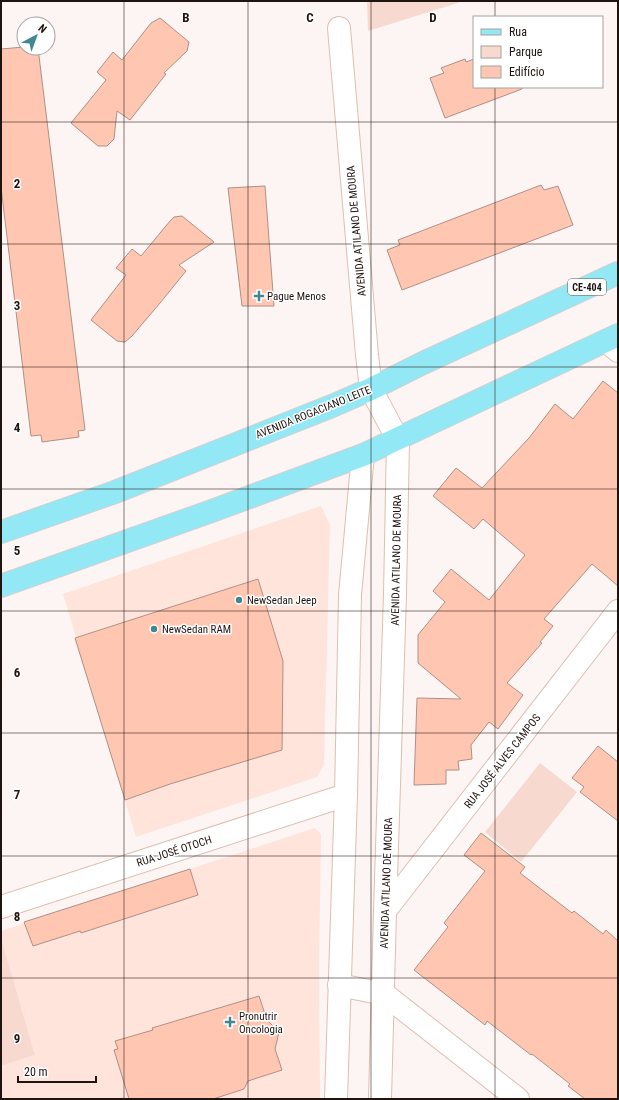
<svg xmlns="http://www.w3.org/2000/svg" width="619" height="1100" font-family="'Roboto Condensed',sans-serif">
<rect width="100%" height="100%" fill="#fcf5f3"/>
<path fill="#fee4db" d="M 321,506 L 330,525 L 324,765 L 317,777 L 136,837 L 63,594 Z
M 315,828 L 321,834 L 319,966 L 320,1099 L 1,1099 L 1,1066 L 35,1055 L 1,938 L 1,931 Z"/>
<path fill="#f7d9cf" d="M 367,1 L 464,1 L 368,31 Z
M 540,763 L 577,792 L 521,862 L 485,832 Z
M 1,938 L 35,1055 L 1,1066 Z"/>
<path fill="#ffc7b2" stroke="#b09085" d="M 160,18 L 189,42 L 187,51 L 164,73 L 166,74 L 130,120 L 117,111 L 114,139 L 107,146 L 98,146 L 71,123 L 106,80 L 97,72 L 113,52 L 122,60 L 151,23 Z
M 24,47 L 24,48 L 38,48 L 85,430 L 78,431 L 79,437 L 42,442 L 41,435 L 31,436 L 1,187 L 1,49 Z
M 465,59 L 466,62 L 474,59 L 474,87 L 522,87 L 522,89 L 445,118 L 430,78 L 444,73 L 441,68 Z
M 541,185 L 544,190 L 558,186 L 573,225 L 402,290 L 387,250 L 400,245 L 398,240 Z
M 265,186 L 274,306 L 242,306 L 228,188 Z
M 182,216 L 214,242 L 179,265 L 186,271 L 160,303 L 132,336 L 125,342 L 117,341 L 91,320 L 126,275 L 116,268 L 132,249 L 141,256 L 170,221 L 174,217 Z
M 603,381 L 618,393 L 618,586 L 592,564 L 544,619 L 553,626 L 540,642 L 542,643 L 507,683 L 523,695 L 498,729 L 489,722 L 471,745 L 472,759 L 458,761 L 459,770 L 446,770 L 446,784 L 414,785 L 417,698 L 461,699 L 418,663 L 418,635 L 445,602 L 433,591 L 451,569 L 489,600 L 525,555 L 483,519 L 474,529 L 433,496 L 456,468 L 482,488 L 529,438 L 555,404 L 573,419 Z
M 258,579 L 283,661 L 282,750 L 170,784 L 125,800 L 75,638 Z
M 598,746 L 618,762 L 618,821 L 580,792 L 584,787 L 572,778 Z
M 481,833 L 525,867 L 520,873 L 572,913 L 574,911 L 603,934 L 606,930 L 618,941 L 618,1099 L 585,1099 L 568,1086 L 570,1084 L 532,1054 L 531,1055 L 487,1021 L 485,1025 L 414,970 L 448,927 L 444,923 L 485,871 L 464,855 Z
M 190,869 L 198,895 L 81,933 L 80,931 L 33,946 L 24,922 Z
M 259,996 L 267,1020 L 279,1032 L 275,1049 L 282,1070 L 248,1081 L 244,1089 L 213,1099 L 129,1099 L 114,1050 L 118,1049 L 115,1041 L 153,1030 L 152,1028 Z"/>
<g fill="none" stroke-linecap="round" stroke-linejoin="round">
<defs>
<path id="minor" d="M 339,28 L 367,355 L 371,389
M 606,341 L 618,351
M 1,907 L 346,795
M 385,911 L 618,611
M 339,985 L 384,994 L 518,1099"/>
<path id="tertiary" d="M 371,389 L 398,440 L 395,594 L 385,911 L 380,1099
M 336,1099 L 346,795 L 350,595 L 363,455"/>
<path id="primary" d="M 1,532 L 115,492 L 332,406 L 371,389 L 423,363 L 618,273
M 1,586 L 209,512 L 363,455 L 618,335"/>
</defs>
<use href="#minor" stroke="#dfbeb2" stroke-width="24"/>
<use href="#tertiary" stroke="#dfbeb2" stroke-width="24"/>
<use href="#primary" stroke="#d2d0cf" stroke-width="24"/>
<use href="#minor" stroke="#fff" stroke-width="22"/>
<use href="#tertiary" stroke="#fff" stroke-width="22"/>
<use href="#primary" stroke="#92e9f5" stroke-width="22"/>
</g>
<path fill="none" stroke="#201410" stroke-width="1" stroke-opacity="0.55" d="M 124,1 L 124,1099M 248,1 L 248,1099M 371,1 L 371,1099M 495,1 L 495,17M 495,87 L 495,1099M 1,122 L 618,122M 1,244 L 618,244M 1,367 L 618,367M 1,489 L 618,489M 1,611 L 618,611M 1,733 L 618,733M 1,856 L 618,856M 1,978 L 618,978"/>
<g fill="#428893" stroke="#fff" stroke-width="1.5">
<path d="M257 290h4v4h4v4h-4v4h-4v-4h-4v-4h4z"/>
<circle cx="239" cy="600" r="4"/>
<circle cx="154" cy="629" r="4"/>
<path d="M228 1016h4v4h4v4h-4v4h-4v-4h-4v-4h4z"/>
</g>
<g text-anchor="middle" stroke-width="3" stroke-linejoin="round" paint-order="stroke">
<rect fill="#fff" stroke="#635a58" stroke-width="1" x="568" y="279" width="38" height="16" rx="3"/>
<g font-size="10" font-weight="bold" fill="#201410">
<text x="587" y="291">CE-404</text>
</g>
<g font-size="11" fill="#201410" stroke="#fff">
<text transform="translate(356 231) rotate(-95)" y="4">AVENIDA ATILANO DE MOURA</text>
<text transform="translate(313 412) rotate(-22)" y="4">AVENIDA ROGACIANO LEITE</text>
<text transform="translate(396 560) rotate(-89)" y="4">AVENIDA ATILANO DE MOURA</text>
<text transform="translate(502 761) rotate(-52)" y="4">RUA JOSÉ ALVES CAMPOS</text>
<text transform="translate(174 851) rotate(-18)" y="4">RUA JOSÉ OTOCH</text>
<text transform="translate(386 883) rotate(-88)" y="4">AVENIDA ATILANO DE MOURA</text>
</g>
<g font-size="11" fill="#201410" stroke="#fff" text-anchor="start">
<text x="267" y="300">Pague Menos</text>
<text x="247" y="604">NewSedan Jeep</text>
<text x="162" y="633">NewSedan RAM</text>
<text x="239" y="1020">Pronutrir<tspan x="239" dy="13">Oncologia</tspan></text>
</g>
</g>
<g font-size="13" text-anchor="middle" font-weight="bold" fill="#201410" stroke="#fff" stroke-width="3" stroke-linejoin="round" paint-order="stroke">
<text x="186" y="22">B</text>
<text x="310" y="22">C</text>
<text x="433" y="22">D</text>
<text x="17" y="188">2</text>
<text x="17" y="310">3</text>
<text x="17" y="432">4</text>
<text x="17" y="555">5</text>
<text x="17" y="677">6</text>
<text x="17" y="799">7</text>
<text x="17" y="921">8</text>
<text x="17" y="1043">9</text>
</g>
<rect width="619" height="1100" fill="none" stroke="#201410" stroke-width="4"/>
<rect x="473" y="16" width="130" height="72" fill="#ffffff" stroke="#a6a19f"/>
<rect x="481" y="29" width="20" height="6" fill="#92e9f5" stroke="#a6a19f"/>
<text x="509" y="36" font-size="12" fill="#201410">Rua</text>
<rect x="481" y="46" width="20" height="12" fill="#f7d9cf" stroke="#a6a19f"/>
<text x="509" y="56" font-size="12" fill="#201410">Parque</text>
<rect x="481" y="66" width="20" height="12" fill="#ffc7b2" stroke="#a6a19f"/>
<text x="509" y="76" font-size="12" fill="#201410">Edifício</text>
<g transform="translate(36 36) rotate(41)"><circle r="19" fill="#ffffff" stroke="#a6a19f"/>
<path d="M0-3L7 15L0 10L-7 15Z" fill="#428893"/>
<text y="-6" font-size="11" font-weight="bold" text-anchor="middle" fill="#201410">N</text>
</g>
<path d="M18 1076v6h78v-6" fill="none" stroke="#201410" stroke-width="2"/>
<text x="24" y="1076" font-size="12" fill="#201410" stroke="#ffffff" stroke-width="3" paint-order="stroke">20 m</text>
</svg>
